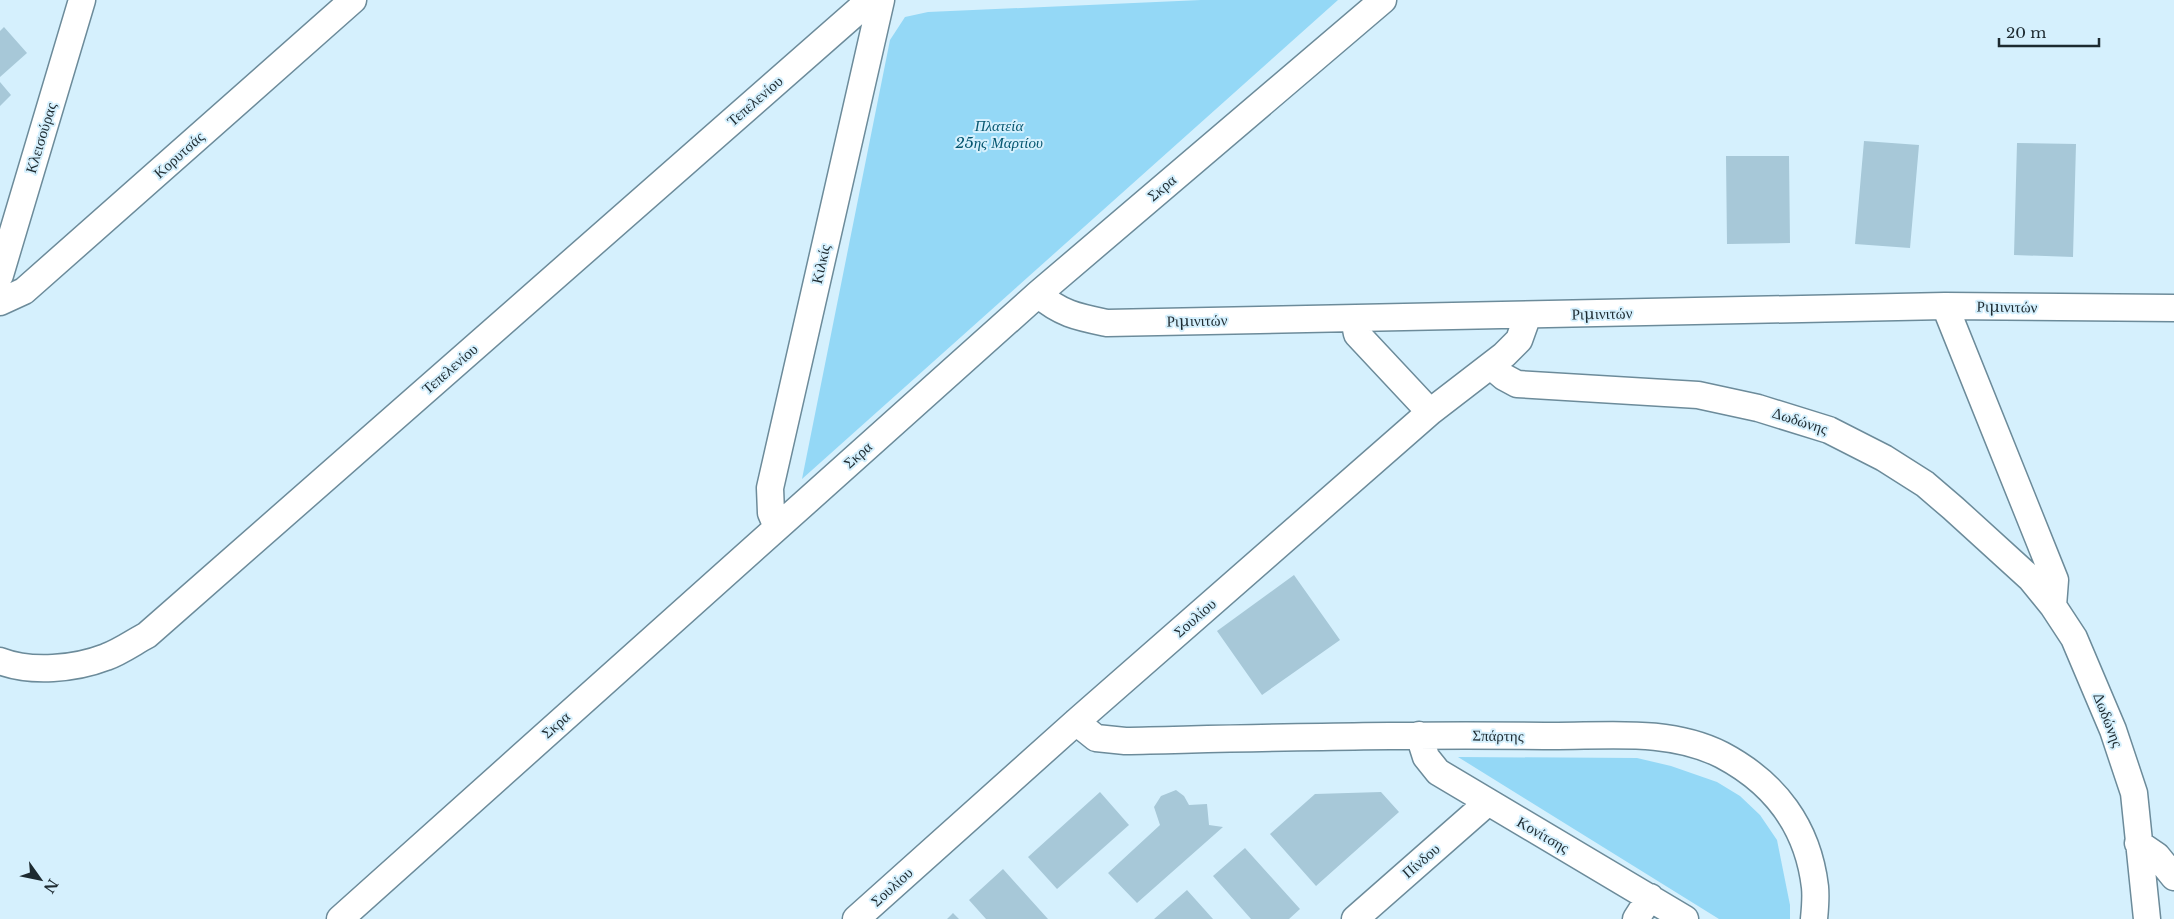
<svg xmlns="http://www.w3.org/2000/svg" width="2174" height="919" font-family="'Libre Baskerville',serif">
<rect width="100%" height="100%" fill="#d5f0fd"/>
<path fill="#94d8f6" d="M 1201,0 L 1338,0 L 802,479 L 890,40 L 905,17 L 928,12 Z
M 1458,757 L 1637,758 L 1671,766 L 1717,782 L 1740,796 L 1760,815 L 1777,840 L 1790,905 L 1790,919 L 1719,919 Z"/>
<path fill="#a7c8d8" d="M 4,27 L 27,53 L 0,77 L 0,31 Z
M 0,82 L 11,95 L 0,106 Z
M 1864,141 L 1919,145 L 1910,248 L 1855,244 Z
M 2017,143 L 2076,144 L 2073,257 L 2014,255 Z
M 1726,156 L 1789,156 L 1790,243 L 1727,244 Z
M 1294,575 L 1340,640 L 1262,695 L 1217,631 Z
M 1176,790 L 1184,796 L 1189,805 L 1207,804 L 1209,825 L 1223,827 L 1137,903 L 1108,873 L 1160,825 L 1154,807 L 1161,796 Z
M 1100,792 L 1129,825 L 1057,889 L 1028,857 Z
M 1381,792 L 1399,812 L 1316,886 L 1270,834 L 1315,794 Z
M 1245,848 L 1300,909 L 1289,919 L 1251,919 L 1213,876 Z
M 1003,869 L 1048,919 L 986,919 L 969,900 Z
M 1187,890 L 1213,919 L 1154,919 Z
M 953,913 L 959,919 L 947,919 Z"/>
<g fill="none" stroke-linecap="round" stroke-linejoin="round">
<defs>
<path id="minor" d="M 0,275 L 82,0
M 1038,294 C 1061,314 1078,317 1107,323 L 1945,306 L 2174,308
M 0,302 L 24,291 L 353,0
M 1945,306 L 2049,565 L 2055,580 L 2053,606
M 1354,319 L 1357,334 L 1430,412
M 1491,366 L 1504,377 L 1517,384 L 1698,395 L 1758,408 L 1829,430 L 1884,458 L 1925,484 L 1953,508 L 2031,579 L 2053,606 L 2074,638 L 2113,730 L 2134,793 L 2147,919
M 777,527 L 771,513 L 770,488 L 881,0
M 0,661 C 31,673 75,669 106,657 C 120,652 134,642 147,635 L 870,0
M 1076,722 L 1096,738 L 1125,741 C 1264,738 1404,734 1544,736 C 1603,737 1667,727 1722,755 C 1775,783 1808,827 1815,887 C 1816,897 1815,909 1814,919
M 1419,735 L 1426,757 L 1438,772 L 1685,919
M 2138,843 L 2157,856 L 2174,877
M 340,919 L 1038,294 L 1383,0
M 856,919 L 1076,722 L 1430,412 L 1504,355 L 1519,340 L 1528,315
M 1355,919 L 1487,803
M 1636,919 L 1650,897"/>
</defs>
<use href="#minor" stroke="#6c8b9a" stroke-width="29"/>
<use href="#minor" stroke="#fff" stroke-width="26"/>
</g>
<g text-anchor="middle" stroke-width="4" stroke-linejoin="round" paint-order="stroke">
<g font-size="15" fill="#1d2a30" stroke="#d5f0fd">
<text transform="translate(755 101) rotate(-41)" y="5">Τεπελενίου</text>
<text transform="translate(41 138) rotate(-73)" y="5">Κλεισούρας</text>
<text transform="translate(179 155) rotate(-42)" y="5">Κορυτσάς</text>
<text transform="translate(1162 188) rotate(-40)" y="5">Σκρα</text>
<text transform="translate(821 264) rotate(-77)" y="5">Κιλκίς</text>
<text transform="translate(2007 307) rotate(1)" y="5">Ριμινιτών</text>
<text transform="translate(1602 314) rotate(-1)" y="5">Ριμινιτών</text>
<text transform="translate(1197 321) rotate(-1)" y="5">Ριμινιτών</text>
<text transform="translate(450 369) rotate(-41)" y="5">Τεπελενίου</text>
<text transform="translate(1800 421) rotate(18)" y="5">Δωδώνης</text>
<text transform="translate(858 455) rotate(-42)" y="5">Σκρα</text>
<text transform="translate(1195 618) rotate(-41)" y="5">Σουλίου</text>
<text transform="translate(2108 720) rotate(69)" y="5">Δωδώνης</text>
<text transform="translate(556 725) rotate(-42)" y="5">Σκρα</text>
<text transform="translate(1498 736) rotate(1)" y="5">Σπάρτης</text>
<text transform="translate(1543 835) rotate(30)" y="5">Κονίτσης</text>
<text transform="translate(1421 861) rotate(-41)" y="5">Πίνδου</text>
<text transform="translate(892 887) rotate(-42)" y="5">Σουλίου</text>
</g>
<g font-size="15" font-style="italic" fill="#055670" stroke="#d5f0fd">
<text x="999" y="131">Πλατεία<tspan x="999" dy="17">25ης Μαρτίου</tspan></text>
</g>
</g>
<g transform="translate(40 879) rotate(123)" stroke="#d5f0fd" stroke-width="4" paint-order="stroke">
<path d="M0-4L9 19L0 12L-9 19Z" fill="#1d2a30"/>
<text y="-8" font-size="14" font-weight="bold" text-anchor="middle" fill="#1d2a30">N</text>
</g>
<path d="M1999 38v8h100v-8" fill="none" stroke="#1d2a30" stroke-width="2.5"/>
<text x="2006" y="38" font-size="15" fill="#1d2a30" stroke="#d5f0fd" stroke-width="4" paint-order="stroke">20 m</text>
</svg>
